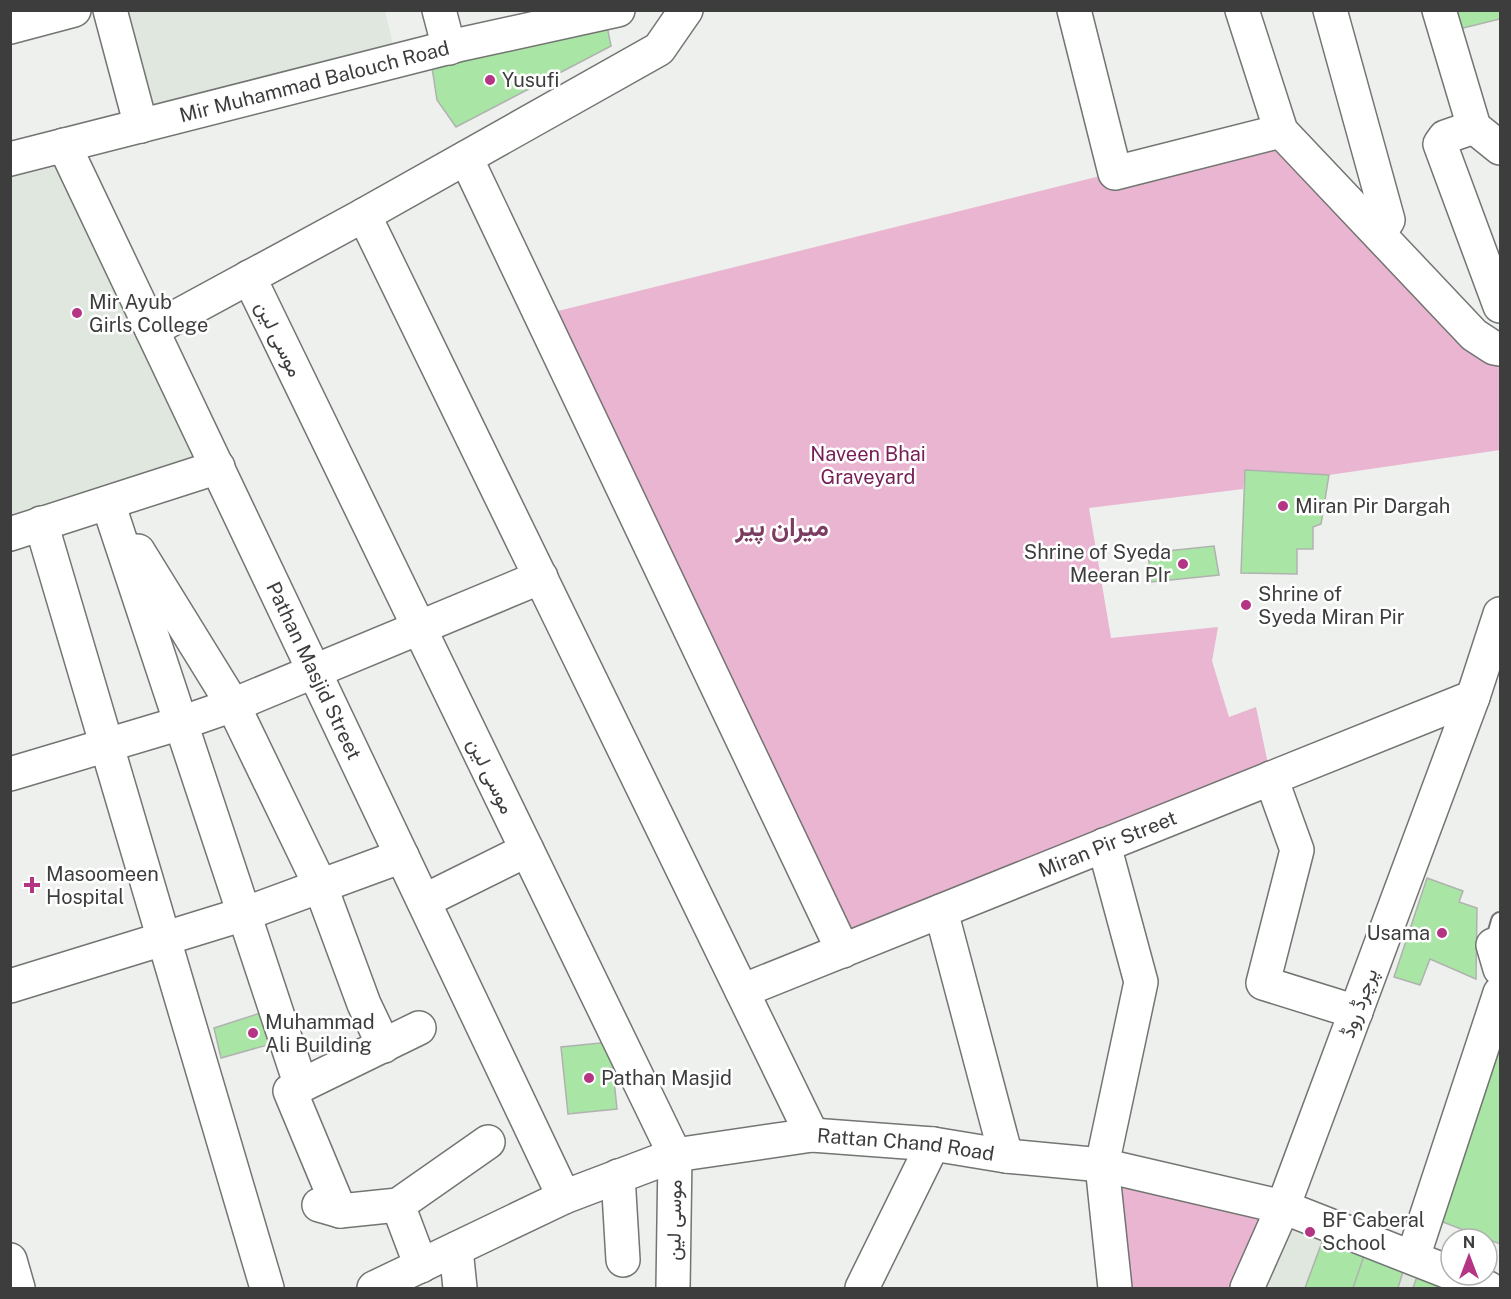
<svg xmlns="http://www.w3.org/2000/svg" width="1511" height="1299" font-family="'Public Sans',Vazirmatn,sans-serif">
<rect width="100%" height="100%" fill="#edf0ed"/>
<path fill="#dfe7de" d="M 110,11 L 385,11 L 397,61 L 141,126 Z
M 64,145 L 218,467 L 11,534 L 11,159 Z
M 1283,1207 L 1494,1288 L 1247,1288 Z"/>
<path fill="#eab5d1" d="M 1281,131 L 1500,349 L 1500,450 L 1329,475 L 1245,470 L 1243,489 L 1089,508 L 1111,638 L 1218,627 L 1212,661 L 1229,717 L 1256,707 L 1271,778 L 843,951 L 550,313 Z
M 1120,1188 L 1283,1207 L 1247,1288 L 1127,1288 Z"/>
<path fill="#a9e5a5" stroke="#b0b2af" stroke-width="1.5" d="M 1454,10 L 1500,10 L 1500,19 L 1459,29 Z
M 606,21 L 611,46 L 456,127 L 437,100 L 431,61 Z
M 1245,470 L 1329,475 L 1321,524 L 1313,527 L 1313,549 L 1297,549 L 1297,574 L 1241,573 Z
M 1214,546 L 1219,575 L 1151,582 L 1148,553 Z
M 1427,878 L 1463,891 L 1459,902 L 1477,908 L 1476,979 L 1430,959 L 1420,985 L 1394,977 Z
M 279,1007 L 292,1038 L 221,1058 L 214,1028 Z
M 1500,1025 L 1500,1244 L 1435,1219 Z
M 610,1042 L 617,1109 L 568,1114 L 561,1047 Z
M 1325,1234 L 1366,1250 L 1353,1288 L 1305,1288 Z
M 1366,1250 L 1405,1265 L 1398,1288 L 1353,1288 Z
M 1419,1271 L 1447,1282 L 1445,1288 L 1413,1288 Z"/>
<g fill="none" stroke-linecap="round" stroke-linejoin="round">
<defs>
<path id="lane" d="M 1493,945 L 1500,921"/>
<g id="street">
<path d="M 110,10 L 141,126"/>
<path d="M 439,10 L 449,48"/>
<path d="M 686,10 L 659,49 L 364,215 L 812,1135"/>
<path d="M 1074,10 L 1115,173 L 1281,131"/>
<path d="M 1242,10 L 1281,131 L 1474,335 L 1494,348 L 1500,349"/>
<path d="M 1330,10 L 1388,220 L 1379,234"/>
<path d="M 1439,10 L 1474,127 L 1500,148"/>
<path d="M 10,27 L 74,10"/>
<path d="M 1474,127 L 1445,137 L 1440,144 L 1500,306"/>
<path id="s1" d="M 64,145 L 564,1197"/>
<path d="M 466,158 L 843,951"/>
<path d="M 249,277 L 675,1155 L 673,1288"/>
<path d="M 152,330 L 364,215"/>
<path d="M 108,503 L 301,1086"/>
<path d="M 41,523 L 267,1288"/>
<path d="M 10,534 L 218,467"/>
<path d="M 138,551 L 233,705 L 320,885 L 364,1004 L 384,1046"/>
<path d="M 10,774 L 181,723 L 233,705 L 541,577"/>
<path d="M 1271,778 L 1297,850 L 1263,983 L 1356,1012"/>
<path d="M 1104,845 L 1141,982 L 1102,1165 L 1115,1288"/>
<path d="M 424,901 L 527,850"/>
<path d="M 941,911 L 1006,1156"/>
<path d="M 1493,945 L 1500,969"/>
<path d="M 10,986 L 244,914 L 402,856"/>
<path id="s2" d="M 742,991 L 1473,697"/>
<path d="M 618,1176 L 623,1260"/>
<path d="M 319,1205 L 340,1211 L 398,1205 L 488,1142"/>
<path d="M 398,1205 L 421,1266"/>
<path d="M 340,1211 L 290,1091 L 419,1028"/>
<path d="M 456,1249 L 460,1288"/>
<path d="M 1413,1257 L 1500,993"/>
<path d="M 862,1288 L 933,1144"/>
</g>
<g id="secondary">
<path id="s3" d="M 10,159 L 458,45 L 618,10"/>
<path d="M 10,1260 L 18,1288"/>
<path d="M 1456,1275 L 1488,1288"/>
<path id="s4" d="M 374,1288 L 564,1197 L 675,1155 L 812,1135 L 933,1144 L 1006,1156 L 1102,1165 L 1283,1207 L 1451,1273"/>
<path d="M 1247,1288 L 1283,1207 L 1473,697 L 1500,614"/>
</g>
</defs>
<use href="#lane" stroke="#727572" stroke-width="20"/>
<use href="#street" stroke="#727572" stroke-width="36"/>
<use href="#secondary" stroke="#727572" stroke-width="36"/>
<use href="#lane" stroke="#fff" stroke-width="16"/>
<use href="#street" stroke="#fff" stroke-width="33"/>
<use href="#secondary" stroke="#fff" stroke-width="33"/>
</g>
<g fill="#b33584" stroke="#fff" stroke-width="2">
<circle cx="490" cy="80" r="6"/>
<circle cx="77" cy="313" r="6"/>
<circle cx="1283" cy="506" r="6"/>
<circle cx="1183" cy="564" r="6"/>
<circle cx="1246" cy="605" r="6"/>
<path d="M29 876h6v6h6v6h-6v6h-6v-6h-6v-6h6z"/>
<circle cx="1442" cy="933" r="6"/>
<circle cx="253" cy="1033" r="6"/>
<circle cx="589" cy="1078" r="6"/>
<circle cx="1310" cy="1232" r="6"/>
</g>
<g text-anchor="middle" stroke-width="5" stroke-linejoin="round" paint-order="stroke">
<g font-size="20" fill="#3c3d3c" stroke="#fff" text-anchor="start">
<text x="502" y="87">Yusufi</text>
<text x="89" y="309">Mir Ayub<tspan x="89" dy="23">Girls College</tspan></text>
<text x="1295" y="513">Miran Pir Dargah</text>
<text x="1171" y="559" text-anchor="end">Shrine of Syeda<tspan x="1171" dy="23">Meeran PIr</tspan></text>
<text x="1258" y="601">Shrine of<tspan x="1258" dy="23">Syeda Miran Pir</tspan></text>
<text x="46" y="881">Masoomeen<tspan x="46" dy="23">Hospital</tspan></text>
<text x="1430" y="940" text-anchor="end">Usama</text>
<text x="265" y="1029">Muhammad<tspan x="265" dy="23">Ali Building</tspan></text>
<text x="601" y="1085">Pathan Masjid</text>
<text x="1322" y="1227">BF Caberal<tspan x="1322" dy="23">School</tspan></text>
</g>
<g font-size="20" fill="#3c3d3c" stroke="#fff">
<text dy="7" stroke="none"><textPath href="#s3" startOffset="314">Mir Muhammad Balouch Road</textPath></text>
<text transform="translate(279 339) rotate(64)" y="7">موسی لین</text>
<text dy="7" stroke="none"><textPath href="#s1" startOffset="582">Pathan Masjid Street</textPath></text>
<text transform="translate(491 776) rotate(64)" y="7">موسی لین</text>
<text dy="7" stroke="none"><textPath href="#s2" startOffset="394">Miran Pir Street</textPath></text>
<text transform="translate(1359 1003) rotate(-70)" y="7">پرچرڈ روڈ</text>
<text dy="7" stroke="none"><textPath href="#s4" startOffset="562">Rattan Chand Road</textPath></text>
<text transform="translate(674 1220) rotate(-89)" y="7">موسی لین</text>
</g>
<g font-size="20" fill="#761d55" stroke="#fff">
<text x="868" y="461">Naveen Bhai<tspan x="868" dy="23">Graveyard</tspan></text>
</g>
<g font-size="26" font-weight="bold" fill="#7b3c61" stroke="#fff">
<text x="782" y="536">میران پیر</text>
</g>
</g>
<rect width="1511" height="1299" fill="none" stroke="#3c3d3c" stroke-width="24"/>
<g transform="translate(1469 1257)"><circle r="28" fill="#ffffff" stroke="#b1b1b1" stroke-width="1.5"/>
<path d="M0-4.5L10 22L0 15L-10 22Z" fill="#b33584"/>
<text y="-9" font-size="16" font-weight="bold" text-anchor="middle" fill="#3c3d3c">N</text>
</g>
</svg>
